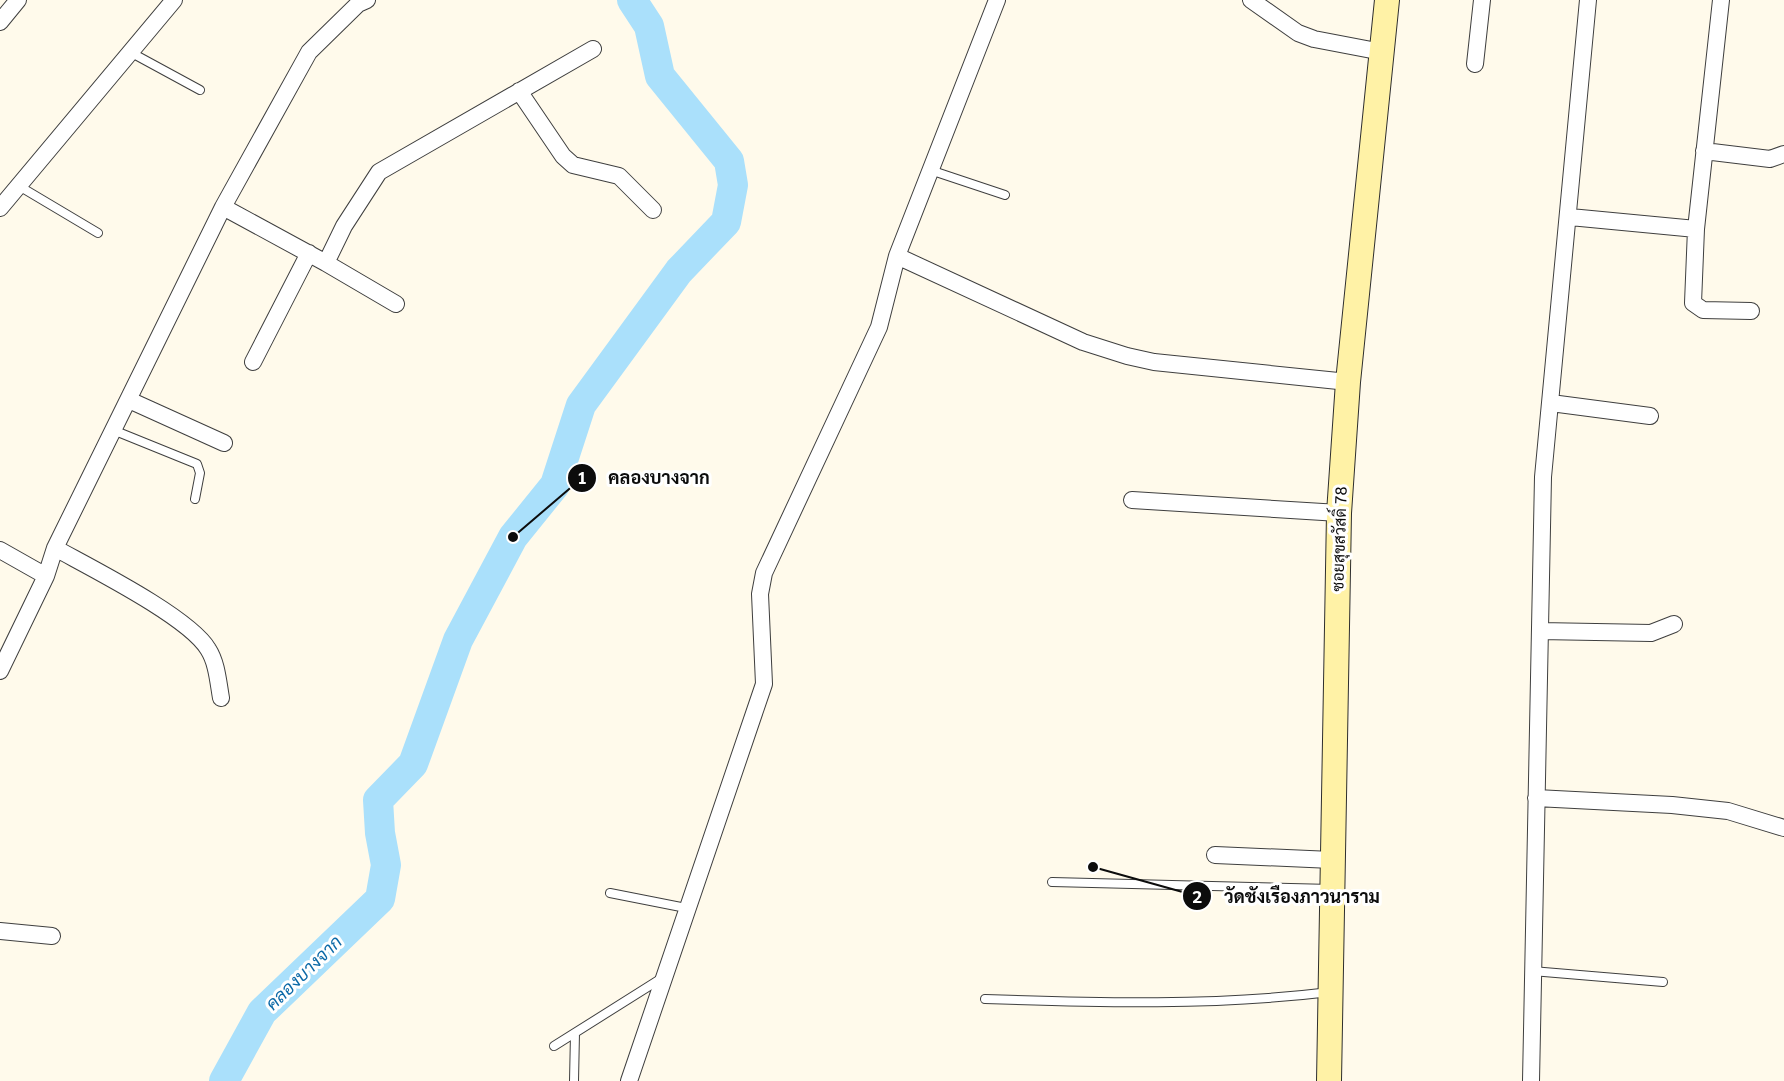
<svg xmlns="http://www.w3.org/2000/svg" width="1784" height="1081" font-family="Georgia,Sarabun,serif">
<rect width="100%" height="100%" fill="#fffaeb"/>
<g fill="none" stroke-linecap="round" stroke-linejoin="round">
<path stroke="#aae0fb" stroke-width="30" d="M 224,1081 L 262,1012 L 380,899 L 386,865 L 380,833 L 378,800 L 413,764 L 458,640 L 513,537 L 555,485 L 581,405 L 679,271 L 726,222 L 733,185 L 729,161 L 660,76 L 649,26 L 632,0"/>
<defs>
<path id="lane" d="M 130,52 L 200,90
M 930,170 L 1005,195
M 19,186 L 98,233
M 113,430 L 197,464 L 200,473 L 195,499
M 1052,882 L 1332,889
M 610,893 L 686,908
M 1532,971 L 1663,982
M 985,999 C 1100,1003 1215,1006 1330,992
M 554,1046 L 662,978
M 574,1081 L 575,1033"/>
<path id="street" d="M 997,0 L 897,256 L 1083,342 L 1127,356 L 1154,362 L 1348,382
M 1251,0 L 1298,33 L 1314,39 L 1382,52
M 0,22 L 18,0
M 1475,64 L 1482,0
M 519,91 L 563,156 L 573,165 L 619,176 L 653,210
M 1704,151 L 1770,159 L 1784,154
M 223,207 L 326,263 L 344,226 L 379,172 L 593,49
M 0,208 L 174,0
M 1570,217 L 1696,229 L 1721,0
M 1696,229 L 1693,303 L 1703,310 L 1751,311
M 326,263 L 396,304
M 253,362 L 309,253
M 129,400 L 224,443
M 1551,403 L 1650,416
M 1132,500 L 1339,513
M 55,548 C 91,568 189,617 208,649 C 217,663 218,681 221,698
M 0,550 L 46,576
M 1540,631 L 1651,633 L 1674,624
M 0,671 L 46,576 L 55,548 L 223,207 L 309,52 L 358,4 L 367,0
M 1536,798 L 1672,805 L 1728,811 L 1784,828
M 1215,855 L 1332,860
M 0,931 L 52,936
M 629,1081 L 764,684 L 760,594 L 764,573 L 879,327 L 897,256
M 1531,1081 L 1543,477 L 1588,0"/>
<path id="secondary" d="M 1329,1081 L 1339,513 L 1348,382 L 1387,0"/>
</defs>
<use href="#lane" stroke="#3f3f3f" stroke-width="10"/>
<use href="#street" stroke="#3f3f3f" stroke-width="18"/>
<use href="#secondary" stroke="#2e2e2e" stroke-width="26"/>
<use href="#lane" stroke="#fff" stroke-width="8"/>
<use href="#street" stroke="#fff" stroke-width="16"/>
<use href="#secondary" stroke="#fff2a6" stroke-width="24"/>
</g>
<g text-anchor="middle" stroke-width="6" stroke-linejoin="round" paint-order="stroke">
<g font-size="16" fill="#0c0c0c" stroke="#fff">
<text transform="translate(1339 539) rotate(-88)" y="6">ซอยสุขสวัสดิ์ 78</text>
</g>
<g font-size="18" font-style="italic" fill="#0b69a7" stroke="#fff">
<text transform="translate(304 973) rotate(-44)" y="6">คลองบางจาก</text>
</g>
</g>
<path fill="none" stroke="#0c0c0c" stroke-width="2" d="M513 537L582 478M1093 867L1197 896"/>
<g fill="#0c0c0c" stroke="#fff" stroke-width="2">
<circle cx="513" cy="537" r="6"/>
<circle cx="1093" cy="867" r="6"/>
<circle cx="582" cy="478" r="15"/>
<circle cx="1197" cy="896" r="15"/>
</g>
<g font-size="18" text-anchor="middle" font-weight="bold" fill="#fff">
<text x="582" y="484">1</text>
<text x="1197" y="903">2</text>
</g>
<g font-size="18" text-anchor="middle" font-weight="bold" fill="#0c0c0c" stroke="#fff" stroke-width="6" stroke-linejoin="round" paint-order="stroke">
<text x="659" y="484">คลองบางจาก</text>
<text x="1302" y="903">วัดชังเรืองภาวนาราม</text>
</g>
</svg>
